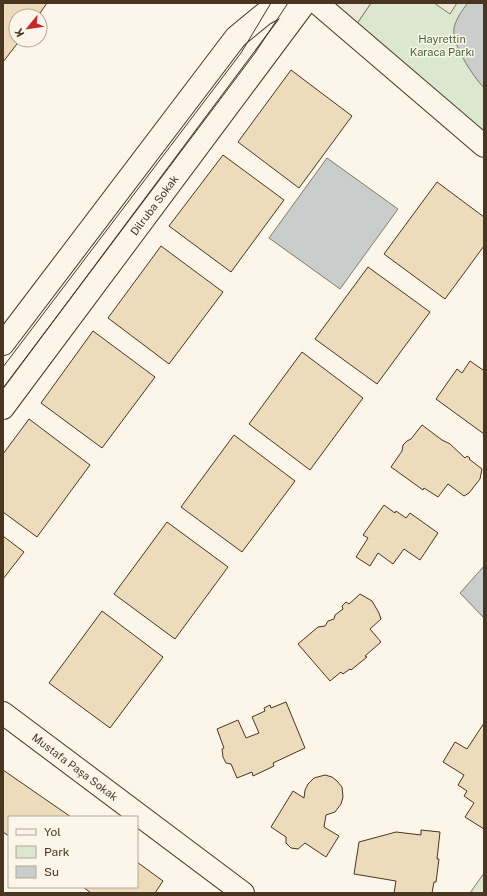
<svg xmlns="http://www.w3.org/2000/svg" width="487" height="896" font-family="'Public Sans',sans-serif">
<rect width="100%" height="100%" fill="#fbf6e9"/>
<path fill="#dce7d0" stroke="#887966" d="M 371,3 L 484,3 L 484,133 L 354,28 Z
M 484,873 L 484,893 L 470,893 Z"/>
<path fill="#ede7d9" stroke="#887966" d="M 327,3 L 371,3 L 354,28 Z
M 434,3 L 457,3 L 450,14 Z"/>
<path fill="#c9cecd" stroke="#887966" d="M 468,3 L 484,3 L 484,88 C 473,76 451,44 454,28 C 456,19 462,10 468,3 Z
M 327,158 L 398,209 L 340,289 L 269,238 Z
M 484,566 L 484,618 L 460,593 Z"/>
<path fill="#ecdcbc" stroke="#4a3520" d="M 3,3 L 47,3 L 38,16 L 16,16 L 16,40 L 20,40 L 3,62 Z
M 291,70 L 352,116 L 299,188 L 238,142 Z
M 223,155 L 284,200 L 231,272 L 169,226 Z
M 437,182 L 484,217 L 484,246 L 445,299 L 384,254 Z
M 161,246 L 223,292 L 169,364 L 108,318 Z
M 368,267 L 430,312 L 377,384 L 315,339 Z
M 93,331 L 155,377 L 102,448 L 41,403 Z
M 302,352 L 363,398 L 310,470 L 249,424 Z
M 470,361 L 483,370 L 484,368 L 484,434 L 436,399 L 457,369 L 462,373 Z
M 29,419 L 90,465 L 37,537 L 3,512 L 3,454 Z
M 422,425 L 442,440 L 450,444 L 465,458 L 467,456 L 470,458 L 469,459 L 482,469 L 480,479 L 469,493 L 464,496 L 448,484 L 438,497 L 424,488 L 423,490 L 391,467 L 402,451 L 403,445 L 407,441 L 411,439 Z
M 234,435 L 295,481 L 242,552 L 181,507 Z
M 384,505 L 395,513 L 396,511 L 406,518 L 410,513 L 438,533 L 420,560 L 404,549 L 393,564 L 378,553 L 370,566 L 356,557 L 368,538 L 363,535 Z
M 167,522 L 228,567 L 175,639 L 114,594 Z
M 3,536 L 24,552 L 3,579 Z
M 360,594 L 372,601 L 379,613 L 381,619 L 370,629 L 381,642 L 365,656 L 367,657 L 351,670 L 350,669 L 343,674 L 341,672 L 330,681 L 298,644 L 318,627 L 325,626 L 328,621 L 334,619 L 335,615 L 343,609 L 342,606 L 346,602 L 349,604 Z
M 102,611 L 163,657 L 110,728 L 49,683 Z
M 286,702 L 305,748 L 273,763 L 274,766 L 253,776 L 252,772 L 237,778 L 231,764 L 226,763 L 223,757 L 222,749 L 224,748 L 217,729 L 238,720 L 246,738 L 259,733 L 252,717 L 265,711 L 264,708 L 270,705 L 271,708 Z
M 484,723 L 484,829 L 465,817 L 474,803 L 464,796 L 467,791 L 458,785 L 464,775 L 443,762 L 455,742 L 467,749 Z
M 3,770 L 71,817 L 9,817 L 9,836 L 3,832 Z
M 325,775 L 332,777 L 337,781 L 342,787 L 343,797 L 341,804 L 335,812 L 326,815 L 324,827 L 339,836 L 326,857 L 305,843 L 298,849 L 291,848 L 286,843 L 286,837 L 271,827 L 293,791 L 304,798 L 305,790 L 308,784 L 314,778 Z
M 421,830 L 440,832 L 437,859 L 439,859 L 436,882 L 434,882 L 432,893 L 394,893 L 396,881 L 354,874 L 359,842 L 396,832 L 421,835 Z
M 137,862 L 163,881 L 155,893 L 91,893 L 83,887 L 137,887 Z"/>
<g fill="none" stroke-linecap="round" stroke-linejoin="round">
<defs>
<g id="minor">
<path d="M 317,3 L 484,146"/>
<path d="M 3,344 L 236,37 L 264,14 L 285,3"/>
<path id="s1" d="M 3,408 L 305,3"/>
<path id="s2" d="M 3,713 L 243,893"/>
</g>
</defs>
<use href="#minor" stroke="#4a3520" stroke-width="24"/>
<use href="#minor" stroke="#fbf6e9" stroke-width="22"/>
<path stroke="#4a3520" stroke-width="1" d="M 3,367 L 241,53 L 271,3
M 3,388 L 255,53 L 288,3"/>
</g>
<g text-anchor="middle" stroke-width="3" stroke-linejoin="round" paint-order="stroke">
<g font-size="11" fill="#436837" stroke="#fbf6e9">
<text x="442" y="43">Hayrettin<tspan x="442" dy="13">Karaca Parkı</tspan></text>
</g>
<g font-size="11" fill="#4a3520" stroke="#fbf6e9">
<text dy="4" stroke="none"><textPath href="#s1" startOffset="253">Dilruba Sokak</textPath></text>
<text dy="4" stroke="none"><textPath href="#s2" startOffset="90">Mustafa Paşa Sokak</textPath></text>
</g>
</g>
<rect width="487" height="896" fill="none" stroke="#4a3520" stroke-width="8"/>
<rect x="8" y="816" width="130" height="72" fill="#fbf6e9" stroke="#b4a999"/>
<rect x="16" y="829" width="20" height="6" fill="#fbf6e9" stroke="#b4a999"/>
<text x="44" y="836" font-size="12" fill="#4a3520">Yol</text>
<rect x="16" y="846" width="20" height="12" fill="#dce7d0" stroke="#b4a999"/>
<text x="44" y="856" font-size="12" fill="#4a3520">Park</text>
<rect x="16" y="866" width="20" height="12" fill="#c9cecd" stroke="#b4a999"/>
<text x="44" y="876" font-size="12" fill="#4a3520">Su</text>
<g transform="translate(28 28) rotate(241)"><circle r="19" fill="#fbf6e9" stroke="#b4a999"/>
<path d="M0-3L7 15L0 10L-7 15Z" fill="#c62828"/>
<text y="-6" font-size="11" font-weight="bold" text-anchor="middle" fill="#4a3520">K</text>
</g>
</svg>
